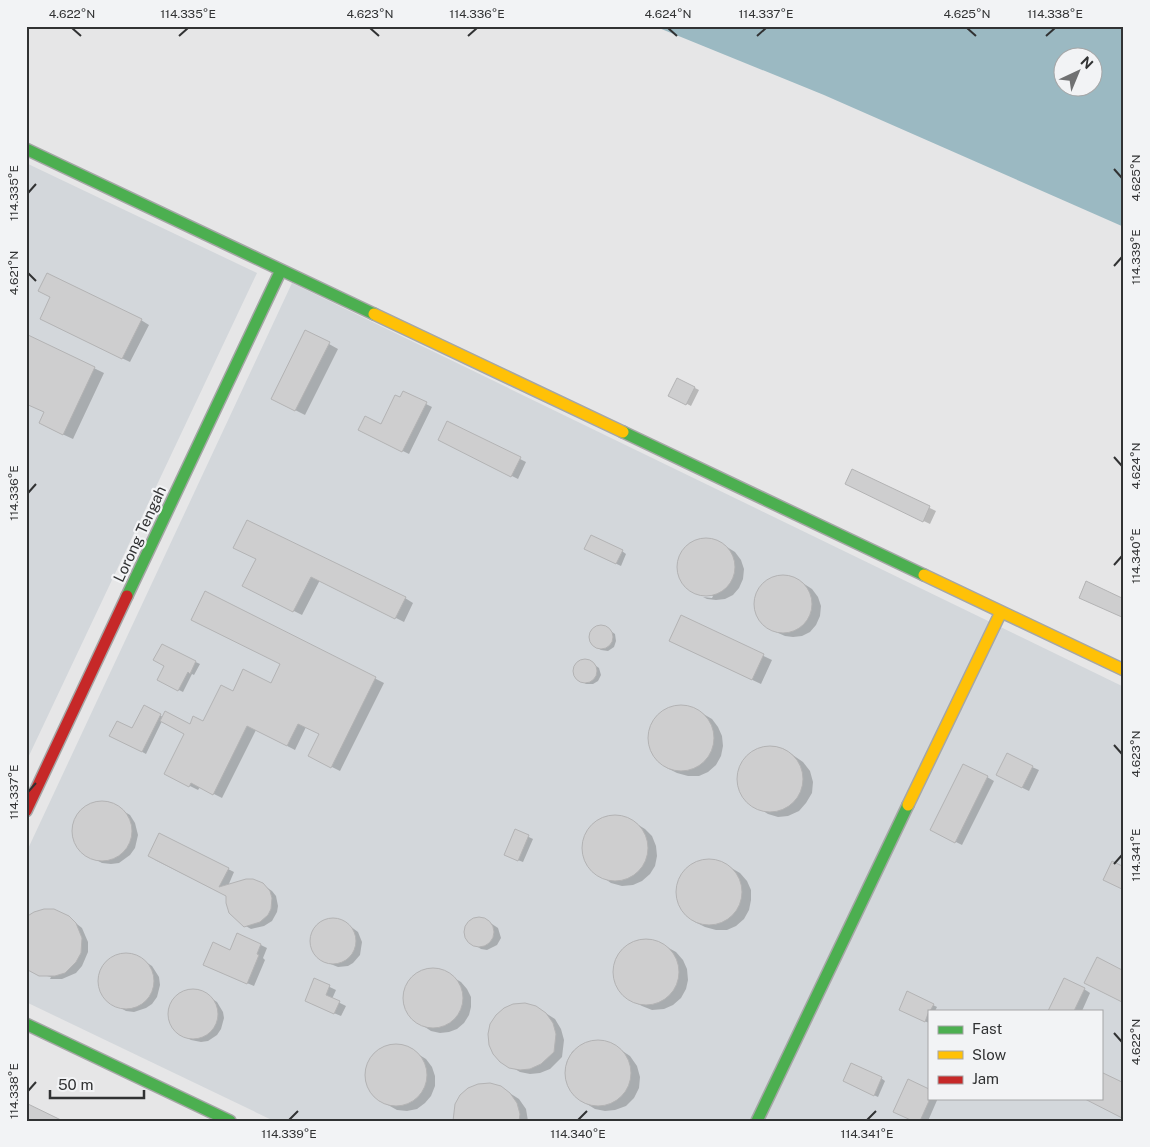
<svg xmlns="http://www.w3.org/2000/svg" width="1150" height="1147" font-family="'Public Sans',sans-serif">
<rect width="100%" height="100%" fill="#e6e6e7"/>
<path fill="#d3d7db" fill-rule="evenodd" d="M 26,163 L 257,273 L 26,762 Z
M 292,283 L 1124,687 L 1124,1121 L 274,1121 L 26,1002 L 26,853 ZM 929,1011 L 1101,1011 L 1101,1098 L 929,1098 Z"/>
<path fill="#9bb9c2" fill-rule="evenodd" d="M 654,26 L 1124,26 L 1124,227 L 824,95 ZM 1062,58 L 1092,58 L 1092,88 L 1062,88 Z"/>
<path fill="#0003" d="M 51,297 L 141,320 L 149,325 L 130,362 L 49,323 Z
M 26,335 L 104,373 L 73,439 L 49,428 Z
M 329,344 L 338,349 L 305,415 L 281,403 Z
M 677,379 L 699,390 L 691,406 L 670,395 Z
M 426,404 L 432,407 L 409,454 L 366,433 Z
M 445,443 L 520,459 L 526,462 L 518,479 Z
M 853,471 L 936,511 L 930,524 L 853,487 Z
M 708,539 L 718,541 L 727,547 L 735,552 L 741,560 L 744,569 L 743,579 L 739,588 L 733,595 L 725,599 L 716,600 L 707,599 L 703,597 L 712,598 L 713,596 L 697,593 L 690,589 L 683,583 L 680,575 L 678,566 L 680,557 L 684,549 L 690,543 L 698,540 Z
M 589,551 L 622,551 L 626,554 L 621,566 Z
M 257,559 L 405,598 L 413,603 L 404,622 L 320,580 L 302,615 L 252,590 Z
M 785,576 L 795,578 L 812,589 L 818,597 L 821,606 L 820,616 L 816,625 L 810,632 L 802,636 L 793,637 L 785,636 L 776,632 L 767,626 L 761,620 L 757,612 L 756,603 L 757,594 L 761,587 L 768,581 L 776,577 Z
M 206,593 L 384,683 L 340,771 L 318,760 L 320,734 L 306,727 L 295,750 L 256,730 L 222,798 L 200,787 L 198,790 L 174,778 L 186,734 L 162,721 L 146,754 L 111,735 L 133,730 L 144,707 L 163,717 L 190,725 L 204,723 L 233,692 L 271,685 L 281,664 Z
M 681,617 L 772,660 L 761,684 L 670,641 Z
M 598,627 L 605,627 L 615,634 L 616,641 L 614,647 L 608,651 L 601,650 L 591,643 L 590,636 L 592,630 Z
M 162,646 L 200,664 L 194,675 L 192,674 L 183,692 L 159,680 L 166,666 Z
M 582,660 L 589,661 L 599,668 L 601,675 L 598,681 L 593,684 L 586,684 L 576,677 L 574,670 L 577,664 Z
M 683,706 L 693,708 L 712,719 L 718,727 L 722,736 L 723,746 L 721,756 L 716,765 L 708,772 L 699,776 L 688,776 L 677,773 L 667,768 L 658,761 L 652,752 L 649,741 L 650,730 L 655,719 L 663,712 L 673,707 Z
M 774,746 L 784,749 L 803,762 L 810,771 L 813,782 L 812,793 L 806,803 L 799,811 L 788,816 L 778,817 L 768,814 L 750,803 L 743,796 L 739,786 L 738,776 L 740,766 L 745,758 L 753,751 L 762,747 Z
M 1032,767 L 1039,770 L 1029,791 L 1004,779 Z
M 987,777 L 994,781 L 962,845 L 938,833 Z
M 98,803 L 112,804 L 130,815 L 135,823 L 138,835 L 135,848 L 130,855 L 119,863 L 111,864 L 102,863 L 83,853 L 77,846 L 73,833 L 74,825 L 80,813 L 86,807 Z
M 607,816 L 617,816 L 627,818 L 645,829 L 652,836 L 656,846 L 657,856 L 655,866 L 650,874 L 642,881 L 633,885 L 622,886 L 611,883 L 592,870 L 585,861 L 583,850 L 584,839 L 589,829 L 597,821 Z
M 516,831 L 533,839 L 523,862 L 510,857 Z
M 155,860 L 228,869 L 234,872 L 228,886 L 259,882 L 272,891 L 276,896 L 278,906 L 277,912 L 272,921 L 264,926 L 251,929 L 244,925 L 227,896 Z
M 711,860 L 721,862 L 740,873 L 747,881 L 751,890 L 751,900 L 749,910 L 744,919 L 736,926 L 727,930 L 716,930 L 705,927 L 695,922 L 686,915 L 680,906 L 677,895 L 678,883 L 683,873 L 691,865 L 701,861 Z
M 68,917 L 82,928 L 88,942 L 88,952 L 82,966 L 76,973 L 62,979 L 50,979 L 51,977 L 35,973 Z
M 480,918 L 486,920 L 498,928 L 501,938 L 497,945 L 487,950 L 481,949 L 469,941 L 466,931 L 470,921 Z
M 333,919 L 350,926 L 358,932 L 362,942 L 360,955 L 353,963 L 348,966 L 338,967 L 328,963 L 321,959 L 312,949 L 311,939 L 314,929 L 318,924 L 327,920 Z
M 648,939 L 658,942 L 676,952 L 683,960 L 687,969 L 688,980 L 686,989 L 681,998 L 673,1005 L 664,1009 L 652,1010 L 642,1006 L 632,1001 L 623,994 L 616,985 L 614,974 L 615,963 L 619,953 L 628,945 L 638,940 Z
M 261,945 L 267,948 L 263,958 L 265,960 L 254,986 L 211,968 L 231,951 Z
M 126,954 L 138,957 L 152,966 L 159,977 L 160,985 L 157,997 L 152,1004 L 146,1008 L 134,1012 L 126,1011 L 108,1001 L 101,991 L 99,979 L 102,967 L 107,961 L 118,955 Z
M 435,969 L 444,972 L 461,982 L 467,989 L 471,997 L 471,1007 L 469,1015 L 464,1023 L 457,1029 L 449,1032 L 440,1033 L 431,1031 L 422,1025 L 414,1020 L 408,1013 L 404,1005 L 404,996 L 406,987 L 410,979 L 418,973 L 426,970 Z
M 315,980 L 336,990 L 332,999 L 346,1006 L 341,1016 L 312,1004 Z
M 1084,989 L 1090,993 L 1082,1011 L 1050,1011 Z
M 190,991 L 201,992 L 208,996 L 217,1002 L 223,1012 L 224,1018 L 221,1029 L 217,1035 L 208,1041 L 201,1042 L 191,1040 L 177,1032 L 171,1023 L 170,1016 L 171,1005 L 175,999 L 183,993 Z
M 933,1005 L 937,1007 L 935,1011 L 929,1011 L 929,1023 L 904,1012 Z
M 536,1007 L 555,1019 L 561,1029 L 564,1040 L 562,1057 L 550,1069 L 540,1073 L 530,1074 L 520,1072 L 501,1061 Z
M 601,1041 L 612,1044 L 630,1056 L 637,1066 L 640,1077 L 639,1088 L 634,1098 L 626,1106 L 615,1110 L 605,1111 L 595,1109 L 577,1098 L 570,1090 L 566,1081 L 565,1071 L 567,1061 L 572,1052 L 580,1046 L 589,1042 Z
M 398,1045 L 408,1048 L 426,1059 L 432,1067 L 435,1076 L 435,1086 L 431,1096 L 425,1103 L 417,1109 L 407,1111 L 397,1110 L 379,1100 L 372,1093 L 367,1084 L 365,1075 L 367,1065 L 372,1056 L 379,1050 L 388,1046 Z
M 881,1078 L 885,1081 L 878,1097 L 848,1083 Z
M 500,1087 L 519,1099 L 526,1109 L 528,1121 L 455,1121 Z
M 929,1098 L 938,1098 L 928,1121 L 914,1121 Z"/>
<path fill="#cececf" stroke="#b3b3b4" d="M 47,273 L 142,319 L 122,359 L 40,319 L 50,297 L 38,291 Z
M 305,330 L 330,342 L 295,411 L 271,399 Z
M 26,334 L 95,367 L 63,435 L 39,423 L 44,412 L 26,404 Z
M 677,378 L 695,387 L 686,405 L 668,396 Z
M 403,391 L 427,402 L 402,452 L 358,430 L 365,416 L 381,424 L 395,395 L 400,397 Z
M 447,421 L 521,457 L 511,477 L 438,440 Z
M 852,469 L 930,506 L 923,522 L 845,484 Z
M 247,520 L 406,597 L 395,619 L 311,577 L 293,612 L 242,586 L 256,559 L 233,548 Z
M 591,535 L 623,550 L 616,564 L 584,549 Z
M677 567a29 29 0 1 1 58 0a29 29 0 1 1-58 0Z
M754 604a29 29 0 1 1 58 0a29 29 0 1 1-58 0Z
M 1086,581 L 1124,599 L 1124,618 L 1079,598 Z
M 205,591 L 376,677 L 331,768 L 308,756 L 319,734 L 298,724 L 287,746 L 247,726 L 213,795 L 191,783 L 189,787 L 164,774 L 184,734 L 160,721 L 165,711 L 190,724 L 193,716 L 203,721 L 221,685 L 233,691 L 243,669 L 271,683 L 280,664 L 191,620 Z
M 681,615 L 764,654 L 752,680 L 669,641 Z
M589 637a12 12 0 1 1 24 0a12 12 0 1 1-24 0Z
M 162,644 L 196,661 L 190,674 L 188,672 L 178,691 L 157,680 L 164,666 L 153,660 Z
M573 671a12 12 0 1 1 24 0a12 12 0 1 1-24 0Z
M648 738a33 33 0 1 1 66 0a33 33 0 1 1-66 0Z
M 144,705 L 161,714 L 142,752 L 109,736 L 117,721 L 132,728 Z
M737 779a33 33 0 1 1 66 0a33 33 0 1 1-66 0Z
M 1007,753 L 1033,766 L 1022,788 L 996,775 Z
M 963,764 L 988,776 L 955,843 L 930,830 Z
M72 831a30 30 0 1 1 60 0a30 30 0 1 1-60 0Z
M582 848a33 33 0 1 1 66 0a33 33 0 1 1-66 0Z
M 515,829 L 529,835 L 518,861 L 504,855 Z
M 159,833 L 229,868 L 219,887 L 246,879 L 253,879 L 263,883 L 270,891 L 272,898 L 271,909 L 268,915 L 260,922 L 244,927 L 229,913 L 226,903 L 226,896 L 148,856 Z
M676 892a33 33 0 1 1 66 0a33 33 0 1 1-66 0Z
M 1112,861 L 1124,867 L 1124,890 L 1103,880 Z
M 44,909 L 54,909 L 69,916 L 76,923 L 82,938 L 81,953 L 76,962 L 65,973 L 55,976 L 39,976 L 26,969 L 26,917 L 34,912 Z
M464 932a15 15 0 1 1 30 0a15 15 0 1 1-30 0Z
M310 941a23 23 0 1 1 46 0a23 23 0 1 1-46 0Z
M 237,933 L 261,944 L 257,954 L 259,955 L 247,984 L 203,965 L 213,942 L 230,950 Z
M613 972a33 33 0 1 1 66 0a33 33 0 1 1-66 0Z
M98 981a28 28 0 1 1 56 0a28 28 0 1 1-56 0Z
M 1097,957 L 1124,971 L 1124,1003 L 1084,983 Z
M403 998a30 30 0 1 1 60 0a30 30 0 1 1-60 0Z
M 314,978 L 330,985 L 326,995 L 340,1001 L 334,1014 L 305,1001 Z
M 1064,978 L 1085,988 L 1074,1011 L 1048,1011 Z
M168 1014a25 25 0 1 1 50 0a25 25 0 1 1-50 0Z
M 907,991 L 934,1004 L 930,1011 L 929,1011 L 925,1022 L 899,1010 Z
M 525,1003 L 536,1006 L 546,1013 L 553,1023 L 556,1034 L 554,1052 L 541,1064 L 530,1069 L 520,1070 L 509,1068 L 500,1062 L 493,1054 L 489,1045 L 488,1034 L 490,1024 L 496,1015 L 504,1008 L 513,1004 Z
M565 1073a33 33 0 1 1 66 0a33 33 0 1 1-66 0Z
M365 1075a31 31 0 1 1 62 0a31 31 0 1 1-62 0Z
M 851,1063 L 882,1077 L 874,1096 L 843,1081 Z
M 1101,1072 L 1124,1083 L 1124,1119 L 1083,1098 L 1101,1098 Z
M 908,1079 L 929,1089 L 929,1101 L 920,1121 L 913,1121 L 893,1112 Z
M 490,1083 L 501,1086 L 510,1093 L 517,1103 L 520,1114 L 519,1121 L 453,1121 L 455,1104 L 460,1095 L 468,1088 L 478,1084 Z
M 26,1103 L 63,1121 L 26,1121 Z"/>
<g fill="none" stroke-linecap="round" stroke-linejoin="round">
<defs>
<path id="fast" d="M 26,149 L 374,314
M 623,432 L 924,575
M 127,596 L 281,270
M 26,1024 L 230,1121
M 757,1121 L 908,805"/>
<path id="slow" d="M 374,314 L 623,432
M 924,575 L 1124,670
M 908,805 L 1001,612"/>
<path id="jam" d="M 26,811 L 127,596"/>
</defs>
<use href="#fast" stroke="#a5a6a6" stroke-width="14"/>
<use href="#slow" stroke="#a5a6a6" stroke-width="14"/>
<use href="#jam" stroke="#a5a6a6" stroke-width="14"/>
<use href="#fast" stroke="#4caf50" stroke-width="11"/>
<use href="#slow" stroke="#ffc107" stroke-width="11"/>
<use href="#jam" stroke="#c62828" stroke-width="11"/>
</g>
<path fill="none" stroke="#313233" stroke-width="2" d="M 72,28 L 81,36M 370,28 L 379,36M 668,28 L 677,36M 967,28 L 976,36M 179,36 L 188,28M 468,36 L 477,28M 757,36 L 766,28M 1046,36 L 1055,28M 1114,169 L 1122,178M 28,193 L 36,184M 1114,266 L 1122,257M 28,273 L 36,281M 1114,457 L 1122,466M 28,493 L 36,484M 1114,565 L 1122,556M 1114,745 L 1122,754M 28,792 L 36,783M 1114,864 L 1122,855M 1114,1033 L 1122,1042M 28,1091 L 36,1082M 289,1120 L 298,1111M 578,1120 L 587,1111M 867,1120 L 876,1111"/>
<g text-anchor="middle" stroke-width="4.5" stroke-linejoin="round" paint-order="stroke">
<g font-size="15" fill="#313233" stroke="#f2f3f5">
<text transform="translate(140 534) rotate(-65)" y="5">Lorong Tengah</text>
</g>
</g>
<rect width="1150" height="1147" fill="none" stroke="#f2f3f5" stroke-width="55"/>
<rect x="928" y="1010" width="175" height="90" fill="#f2f3f5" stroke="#a5a6a7"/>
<rect x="938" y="1026" width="25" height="8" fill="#4caf50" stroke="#a5a6a7"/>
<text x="972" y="1034" font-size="15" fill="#313233">Fast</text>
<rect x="938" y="1051" width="25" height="8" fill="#ffc107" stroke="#a5a6a7"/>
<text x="972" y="1060" font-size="15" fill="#313233">Slow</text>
<rect x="938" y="1076" width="25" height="8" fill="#c62828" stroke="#a5a6a7"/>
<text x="972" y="1084" font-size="15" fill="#313233">Jam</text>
<g transform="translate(1078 72) rotate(44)"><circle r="24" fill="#f2f3f5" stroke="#a5a6a7"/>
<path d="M0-4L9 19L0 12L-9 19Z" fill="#707172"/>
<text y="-8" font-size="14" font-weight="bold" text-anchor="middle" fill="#313233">N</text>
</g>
<path d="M50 1090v8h94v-8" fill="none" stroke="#313233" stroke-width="2.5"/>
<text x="58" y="1090" font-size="15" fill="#313233" stroke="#f2f3f5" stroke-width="4" paint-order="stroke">50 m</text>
<rect x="28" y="28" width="1094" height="1092" fill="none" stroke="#313233" stroke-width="2"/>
<g font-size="12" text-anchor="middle" fill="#313233">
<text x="72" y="18">4.622°N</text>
<text x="188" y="18">114.335°E</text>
<text x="370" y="18">4.623°N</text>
<text x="477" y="18">114.336°E</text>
<text x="668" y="18">4.624°N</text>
<text x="766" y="18">114.337°E</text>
<text x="967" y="18">4.625°N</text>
<text x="1055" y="18">114.338°E</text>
<text transform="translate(1136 178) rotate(-90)" y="4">4.625°N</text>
<text transform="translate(14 193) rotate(-90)" y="4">114.335°E</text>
<text transform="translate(1136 257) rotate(-90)" y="4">114.339°E</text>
<text transform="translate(14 273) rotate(-90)" y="4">4.621°N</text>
<text transform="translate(1136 466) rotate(-90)" y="4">4.624°N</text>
<text transform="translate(14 493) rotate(-90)" y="4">114.336°E</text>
<text transform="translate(1136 556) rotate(-90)" y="4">114.340°E</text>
<text transform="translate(1136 754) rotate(-90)" y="4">4.623°N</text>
<text transform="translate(14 792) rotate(-90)" y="4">114.337°E</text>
<text transform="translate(1136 855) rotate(-90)" y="4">114.341°E</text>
<text transform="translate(1136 1042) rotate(-90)" y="4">4.622°N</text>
<text transform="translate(14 1091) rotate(-90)" y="4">114.338°E</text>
<text x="289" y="1138">114.339°E</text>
<text x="578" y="1138">114.340°E</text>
<text x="867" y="1138">114.341°E</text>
</g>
</svg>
